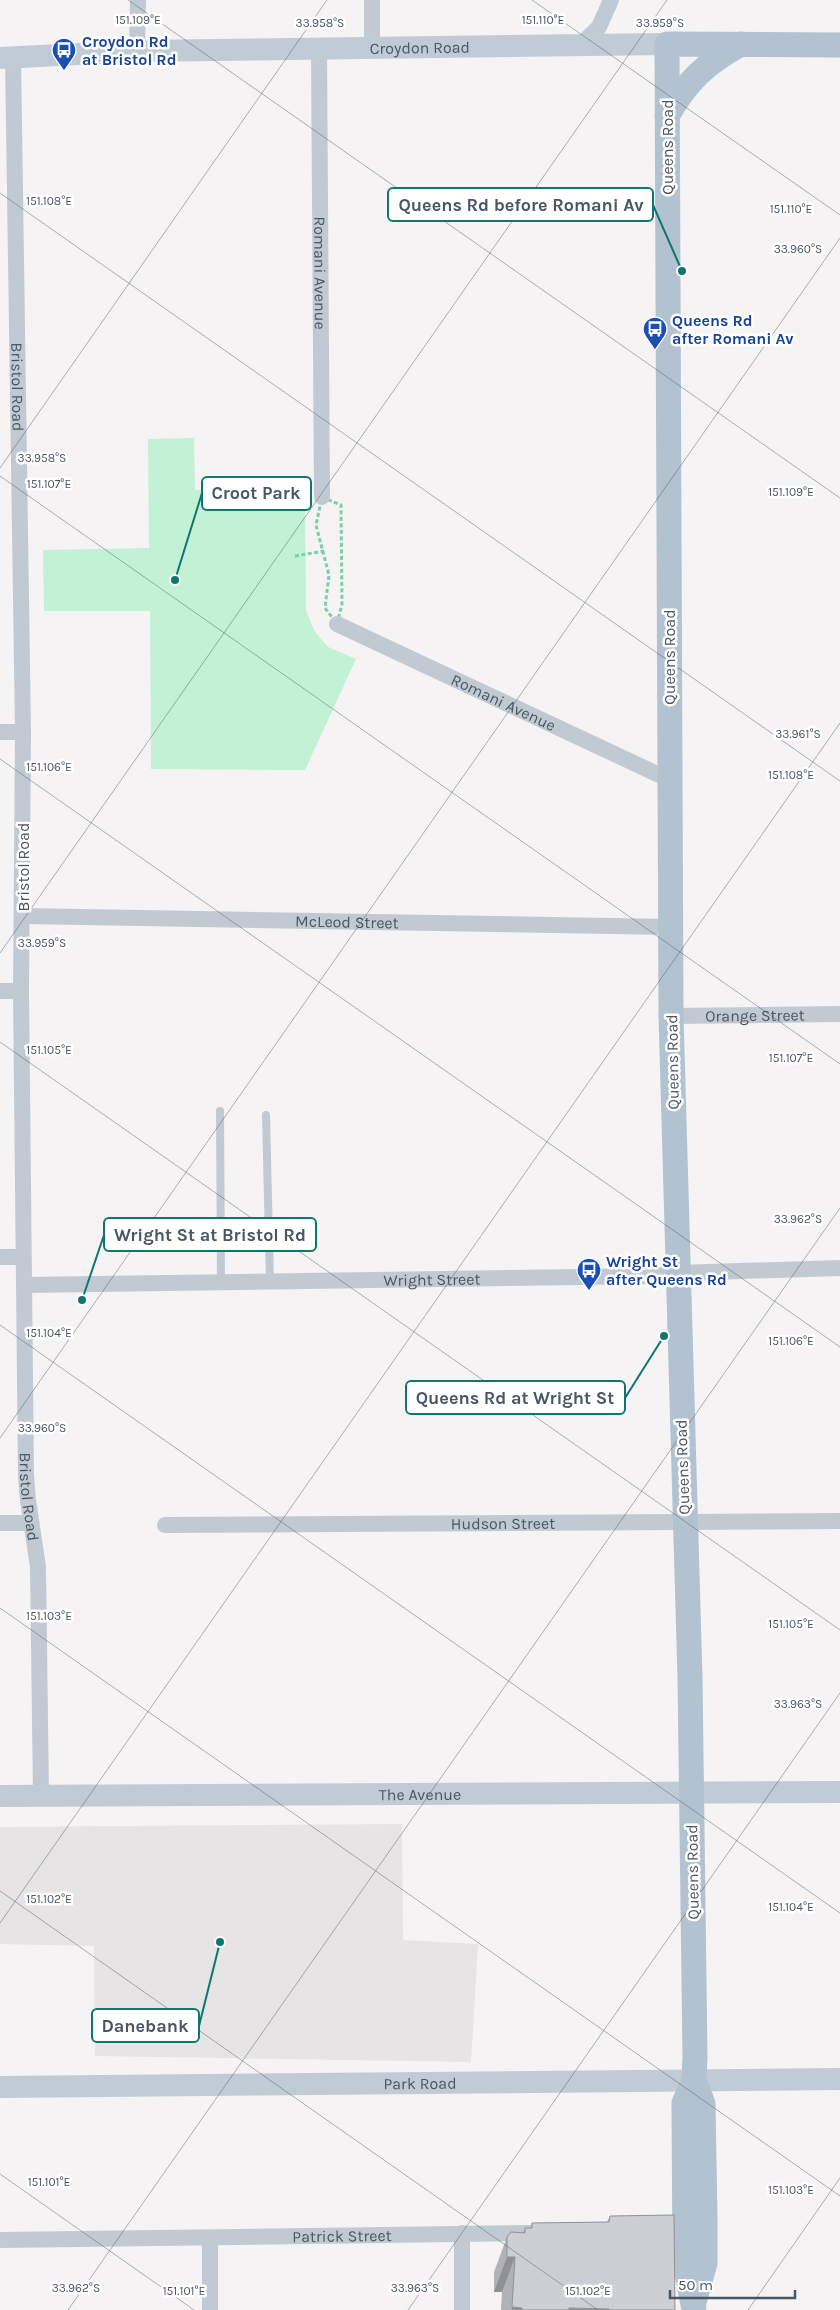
<svg xmlns="http://www.w3.org/2000/svg" width="840" height="2310" font-family="Karla,sans-serif">
<rect width="100%" height="100%" fill="#f5f3f3"/>
<path fill="#e6e4e5" d="M 402,1824 L 403,1940 L 478,1944 L 471,2062 L 95,2056 L 94,1946 L 0,1944 L 0,1827 Z"/>
<path fill="#c3f1d5" d="M 194,438 L 195,490 L 305,487 L 306,611 L 315,632 L 328,647 L 356,659 L 305,770 L 151,769 L 150,611 L 44,611 L 43,550 L 149,548 L 148,439 Z"/>
<g fill="none" stroke-linecap="round" stroke-linejoin="round">
<path stroke="#7ad0a6" stroke-width="3" stroke-dasharray="4 2.5" stroke-linecap="butt" d="M 322,497 L 341,505 L 342,604 L 337,624 L 325,608 L 329,575 L 316,525 Z
M 295,556 L 324,551"/>
<path stroke="#c1cad2" stroke-width="8" d="M 220,1111 L 221,1282
M 266,1115 L 270,1282"/>
<g stroke="#c1cad2" stroke-width="16">
<path d="M 579,46 L 599,27 L 611,0"/>
<path id="s1" d="M 319,49 L 322,497"/>
<path d="M 372,49 L 372,0"/>
<path d="M 137,51 L 138,0"/>
<path id="s2" d="M 13,58 L 23,732 L 21,991 L 26,1476 L 28,1500 L 38,1567 L 41,1796"/>
<path id="s3" d="M 337,624 L 670,780"/>
<path d="M 0,732 L 23,732"/>
<path id="s4" d="M 23,916 L 670,927"/>
<path d="M 0,991 L 21,991"/>
<path id="s5" d="M 671,1016 L 840,1014"/>
<path d="M 0,1257 L 23,1257"/>
<path id="s6" d="M 24,1285 L 655,1276 L 677,1273 L 840,1268"/>
<path d="M 0,1523 L 31,1523"/>
<path id="s7" d="M 165,1525 L 840,1521"/>
<path d="M 210,2238 L 210,2310"/>
<path id="s8" d="M 0,2240 L 533,2233"/>
<path d="M 462,2310 L 462,2233"/>
</g>
<g stroke="#c1cbd6" stroke-width="22">
<path id="s9" d="M 0,58 L 137,51 L 667,44"/>
<path id="s10" d="M 0,1796 L 840,1792"/>
<path id="s11" d="M 0,2087 L 840,2079"/>
</g>
<path stroke="#b3c2d1" stroke-width="25" d="M 667,116 C 687,81 706,63 741,44
M 694,2080 L 703,2104 L 705,2218 L 705,2263 L 695,2299
M 694,2310 L 685,2262 L 684,2103 L 694,2080 L 695,2057 L 690,1678 L 671,1016 L 667,44 L 840,45"/>
</g>
<path fill="#b0b2b7" d="M 610,2216 L 675,2310 L 501,2310 L 502,2292 L 494,2292 L 494,2272 L 507,2237 L 523,2233 L 525,2228 L 530,2228 L 532,2223 L 607,2222 Z"/>
<path fill="#909195" d="M 507,2257 L 515,2257 L 502,2292 L 494,2292 Z
M 512,2307 L 522,2308 L 521,2310 L 512,2310 Z
M 569,2308 L 609,2309 L 609,2310 L 568,2310 Z"/>
<path fill="#cdcfd5" stroke="#909195" d="M 674,2215 L 675,2310 L 609,2310 L 609,2309 L 569,2308 L 569,2310 L 522,2310 L 522,2308 L 512,2307 L 515,2257 L 507,2257 L 507,2237 L 511,2232 L 525,2233 L 525,2228 L 532,2228 L 532,2223 L 609,2222 L 610,2216 Z"/>
<path fill="none" stroke="#4a5661" stroke-width="1" stroke-opacity="0.45" d="M 128,0 L 840,498M 532,0 L 840,215M 0,193 L 840,781M 0,468 L 327,0M 0,476 L 840,1064M 0,759 L 840,1347M 0,953 L 667,0M 0,1042 L 840,1630M 0,1325 L 840,1913M 0,1438 L 840,238M 0,1608 L 840,2196M 0,1891 L 598,2310M 0,1923 L 840,723M 0,2174 L 194,2310M 68,2310 L 840,1208M 408,2310 L 840,1693M 748,2310 L 840,2178"/>
<defs>
<symbol id="bus-pin" viewBox="-11 -11 22 30"><path d="M0 17L-7.5 6A9.5 9.5 0 1 1 7.5 6Z" fill="#1a4fb4" stroke="#fff"/><path d="M-5-6H5V4H4V6H2V4H-2V6H-4V4H-5ZM-3.5-4V0h7V-4ZM-3.5 1.2v1.5H-2V1.2ZM2 1.2v1.5H3.5V1.2Z" fill="#fff"/></symbol>
</defs>
<g fill-rule="evenodd">
<use href="#bus-pin" x="50" y="36" width="28" height="38"/>
<use href="#bus-pin" x="641" y="315" width="28" height="38"/>
<use href="#bus-pin" x="575" y="1256" width="28" height="38"/>
</g>
<g text-anchor="middle" stroke-width="5" stroke-linejoin="round" paint-order="stroke">
<g font-size="16" font-weight="bold" fill="#164399" stroke="#fff" text-anchor="start">
<text x="82" y="47">Croydon Rd<tspan x="82" dy="18">at Bristol Rd</tspan></text>
<text x="672" y="326">Queens Rd<tspan x="672" dy="18">after Romani Av</tspan></text>
<text x="606" y="1267">Wright St<tspan x="606" dy="18">after Queens Rd</tspan></text>
</g>
<g font-size="16" fill="#4a5661" stroke="#fff">
<text dy="6" stroke="none"><textPath href="#s9" startOffset="420">Croydon Road</textPath></text>
<text transform="translate(667 147) rotate(-90)" y="6">Queens Road</text>
<text dy="6" stroke="none"><textPath href="#s1" startOffset="224">Romani Avenue</textPath></text>
<text dy="6" stroke="none"><textPath href="#s2" startOffset="329">Bristol Road</textPath></text>
<text transform="translate(669 657) rotate(-90)" y="6">Queens Road</text>
<text dy="6" stroke="none"><textPath href="#s3" startOffset="184">Romani Avenue</textPath></text>
<text transform="translate(23 867) rotate(-90)" y="6">Bristol Road</text>
<text dy="6" stroke="none"><textPath href="#s4" startOffset="324">McLeod Street</textPath></text>
<text dy="6" stroke="none"><textPath href="#s5" startOffset="84">Orange Street</textPath></text>
<text transform="translate(672 1062) rotate(-91)" y="6">Queens Road</text>
<text dy="6" stroke="none"><textPath href="#s6" startOffset="408">Wright Street</textPath></text>
<text transform="translate(682 1467) rotate(-92)" y="6">Queens Road</text>
<text dy="6" stroke="none"><textPath href="#s2" startOffset="1439">Bristol Road</textPath></text>
<text dy="6" stroke="none"><textPath href="#s7" startOffset="338">Hudson Street</textPath></text>
<text dy="6" stroke="none"><textPath href="#s10" startOffset="420">The Avenue</textPath></text>
<text transform="translate(692 1872) rotate(-91)" y="6">Queens Road</text>
<text dy="6" stroke="none"><textPath href="#s11" startOffset="420">Park Road</textPath></text>
<text dy="6" stroke="none"><textPath href="#s8" startOffset="342">Patrick Street</textPath></text>
</g>
</g>
<g font-size="12" text-anchor="middle" fill="#4a5661" stroke="#fff" stroke-width="5" stroke-linejoin="round" paint-order="stroke">
<text x="543" y="24">151.110°E</text>
<text x="138" y="24">151.109°E</text>
<text x="320" y="27">33.958°S</text>
<text x="660" y="27">33.959°S</text>
<text x="49" y="205">151.108°E</text>
<text x="791" y="213">151.110°E</text>
<text x="798" y="253">33.960°S</text>
<text x="42" y="462">33.958°S</text>
<text x="49" y="488">151.107°E</text>
<text x="791" y="496">151.109°E</text>
<text x="798" y="738">33.961°S</text>
<text x="49" y="771">151.106°E</text>
<text x="791" y="779">151.108°E</text>
<text x="42" y="947">33.959°S</text>
<text x="49" y="1054">151.105°E</text>
<text x="791" y="1062">151.107°E</text>
<text x="798" y="1223">33.962°S</text>
<text x="49" y="1337">151.104°E</text>
<text x="791" y="1345">151.106°E</text>
<text x="42" y="1432">33.960°S</text>
<text x="49" y="1620">151.103°E</text>
<text x="791" y="1628">151.105°E</text>
<text x="798" y="1708">33.963°S</text>
<text x="49" y="1903">151.102°E</text>
<text x="791" y="1911">151.104°E</text>
<text x="49" y="2186">151.101°E</text>
<text x="791" y="2194">151.103°E</text>
<text x="76" y="2292">33.962°S</text>
<text x="415" y="2292">33.963°S</text>
<text x="184" y="2295">151.101°E</text>
<text x="588" y="2295">151.102°E</text>
</g>
<path fill="none" stroke="#0f766e" stroke-width="2" d="M682 271L653 205M175 580L202 493M82 1300L104 1235M664 1336L625 1398M220 1942L199 2026"/>
<g fill="#0f766e" stroke="#fff" stroke-width="2">
<circle cx="682" cy="271" r="5"/>
<circle cx="175" cy="580" r="5"/>
<circle cx="82" cy="1300" r="5"/>
<circle cx="664" cy="1336" r="5"/>
<circle cx="220" cy="1942" r="5"/>
</g>
<g fill="#fff" stroke="#0f766e" stroke-width="2">
<rect x="388" y="188" width="265" height="33" rx="5"/>
<rect x="202" y="477" width="109" height="33" rx="5"/>
<rect x="104" y="1218" width="212" height="33" rx="5"/>
<rect x="406" y="1381" width="219" height="33" rx="5"/>
<rect x="92" y="2009" width="107" height="33" rx="5"/>
</g>
<g font-size="18" text-anchor="middle" font-weight="bold" fill="#4a5661">
<text x="521" y="211">Queens Rd before Romani Av</text>
<text x="256" y="499">Croot Park</text>
<text x="210" y="1241">Wright St at Bristol Rd</text>
<text x="515" y="1404">Queens Rd at Wright St</text>
<text x="145" y="2032">Danebank</text>
</g>
<path d="M670 2290v8h125v-8" fill="none" stroke="#4a5661" stroke-width="2.5"/>
<text x="678" y="2290" font-size="15" fill="#4a5661" stroke="#ffffff" stroke-width="4" paint-order="stroke">50 m</text>
</svg>
